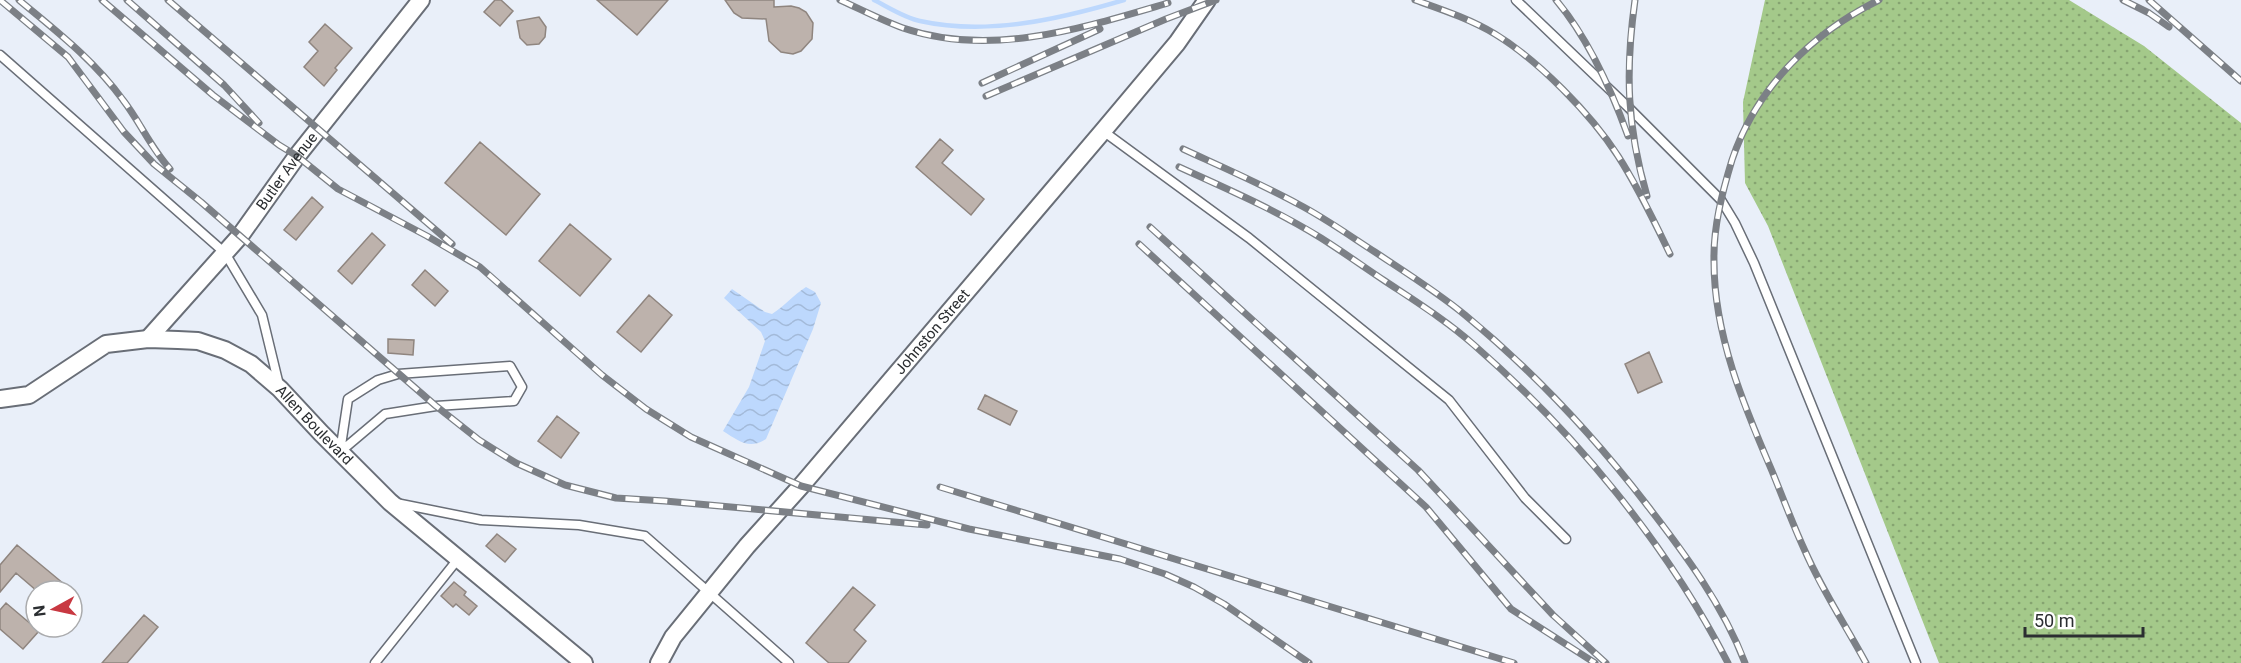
<svg xmlns="http://www.w3.org/2000/svg" width="2241" height="663" font-family="Roboto,sans-serif">
<defs>
<pattern id="grass-dots" width="8" height="8" patternUnits="userSpaceOnUse" patternTransform="scale(1.5)"><rect width="8" height="8" fill="#a4c98a"/><path d="M2 2h.1M6 6h.1" fill="none" stroke="#86a471" stroke-width="1.8" stroke-linecap="round"/></pattern>
<pattern id="water-waves" width="16" height="10" patternUnits="userSpaceOnUse" patternTransform="scale(1.5)"><rect width="16" height="10" fill="#bdd8fd"/><path d="M0 5q4-4 8 0t8 0" fill="none" stroke="#a3bad9"/></pattern>
</defs>
<rect width="100%" height="100%" fill="#e9eff9"/>
<path fill="url(#grass-dots)" d="M 1765,0 L 2069,0 L 2144,46 L 2241,123 L 2241,663 L 1939,663 L 1768,226 L 1745,183 L 1743,102 Z"/>
<path fill="url(#water-waves)" d="M 806,287 L 815,292 L 821,303 L 813,329 L 766,439 C 749,450 739,441 723,431 L 749,387 L 765,341 L 761,332 L 724,298 L 732,289 L 765,312 L 772,314 C 785,306 793,295 806,287 Z"/>
<g fill="none" stroke-linecap="round" stroke-linejoin="round">
<path stroke="#bdd8fd" stroke-width="4.5" d="M 874,0 C 888,7 905,18 920,21 C 987,36 1060,19 1124,0"/>
</g>
<path fill="#bdb2ac" stroke="#8f857f" stroke-width="1.5" d="M 495,0 L 501,0 L 513,11 L 500,26 L 484,12 Z
M 597,0 L 668,0 L 637,35 Z
M 725,0 L 774,0 L 774,7 L 791,6 L 799,8 L 806,12 L 813,23 L 812,39 L 801,51 L 793,54 L 781,52 L 769,41 L 766,19 L 742,18 L 734,13 Z
M 539,17 L 546,27 L 545,37 L 539,44 L 527,45 L 520,38 L 517,21 Z
M 325,24 L 352,48 L 335,68 L 337,70 L 324,86 L 304,67 L 318,51 L 309,42 Z
M 940,139 L 953,150 L 942,163 L 984,199 L 971,215 L 916,167 Z
M 480,142 L 540,194 L 506,235 L 445,183 Z
M 312,197 L 323,207 L 296,240 L 284,230 Z
M 570,224 L 611,259 L 580,296 L 539,261 Z
M 372,233 L 385,245 L 352,284 L 338,271 Z
M 425,270 L 448,291 L 435,306 L 412,285 Z
M 649,295 L 672,315 L 641,352 L 617,332 Z
M 388,339 L 414,340 L 413,355 L 388,353 Z
M 1649,352 L 1662,382 L 1638,393 L 1625,364 Z
M 985,395 L 1017,411 L 1010,425 L 978,409 Z
M 557,416 L 579,433 L 561,458 L 538,441 Z
M 497,534 L 516,549 L 505,562 L 486,546 Z
M 17,545 L 64,584 L 58,591 L 37,591 L 16,573 L 0,592 L 0,565 Z
M 454,582 L 466,592 L 464,595 L 477,606 L 469,615 L 456,604 L 453,607 L 441,596 Z
M 853,587 L 875,605 L 854,630 L 866,641 L 848,663 L 829,663 L 806,643 Z
M 6,603 L 39,631 L 23,649 L 0,629 L 0,610 Z
M 144,615 L 158,627 L 127,663 L 102,663 Z"/>
<g fill="none" stroke-linecap="round" stroke-linejoin="round">
<defs>
<path id="lane" d="M 1516,0 L 1629,108 L 1721,200 L 1735,223 L 1754,263 L 1916,663
M 0,55 L 225,253 L 262,315 L 279,385
M 1103,131 L 1249,238 L 1449,400 L 1525,498 L 1566,539
M 510,366 L 522,387 L 514,401 L 436,406 L 385,414 L 340,452 L 348,399 L 378,380 L 398,374 Z
M 396,503 L 481,520 L 579,525 L 645,536 L 789,663
M 375,663 L 458,559"/>
<g id="street">
<path id="s1" d="M 148,339 L 240,236 L 297,156 L 421,0"/>
<path id="s2" d="M 0,399 L 29,395 L 106,344 L 148,339 L 178,340 L 198,341 L 225,350 L 251,364 L 280,389 L 321,433 L 390,502 L 584,663"/>
<path id="s3" d="M 659,663 L 673,637 L 747,546 L 801,486 L 1103,131 L 1177,43 L 1207,0"/>
</g>
</defs>
<use href="#lane" stroke="#696e77" stroke-width="11"/>
<use href="#street" stroke="#696e77" stroke-width="20"/>
<use href="#lane" stroke="#fff" stroke-width="8"/>
<use href="#street" stroke="#fff" stroke-width="16"/>
<defs>
<path id="rail" d="M 0,0 L 68,57 L 124,132 L 154,164 L 201,202 L 436,406 L 479,440 L 516,463 L 565,485 L 616,498 L 665,501 L 927,525
M 19,0 C 56,31 94,60 123,100 C 140,122 151,148 170,169
M 102,0 L 213,95 L 279,145 L 297,156 L 338,189 L 427,236 L 480,267 L 602,375 L 646,409 L 691,437 L 801,486 L 969,529 L 1120,559 L 1165,574 L 1194,587 L 1224,604 L 1309,663
M 127,0 L 224,85 L 259,123
M 168,0 L 452,244
M 840,0 C 860,9 881,20 903,28 C 991,58 1083,28 1168,3
M 1415,0 C 1443,10 1470,19 1495,34 C 1538,60 1591,114 1618,156 C 1638,187 1654,221 1670,254
M 1556,0 C 1588,38 1611,89 1628,136
M 1635,0 C 1625,72 1627,127 1647,196
M 2123,0 L 2149,13 L 2169,27
M 2149,0 L 2241,81
M 982,83 L 1100,29
M 986,96 L 1166,19 L 1216,0
M 1183,149 C 1222,167 1261,184 1298,204 C 1325,218 1350,236 1375,252 C 1405,272 1437,292 1465,315 C 1533,371 1593,435 1647,505 C 1685,554 1723,605 1745,663
M 1179,167 C 1227,189 1276,210 1321,238 C 1343,252 1364,267 1385,281 C 1415,301 1447,321 1474,345 C 1576,434 1666,543 1728,663
M 1150,227 L 1418,470 L 1553,615 L 1606,663
M 1139,244 L 1426,507 L 1511,609 L 1595,663
M 940,487 L 1514,663
M 1866,663 C 1846,626 1822,590 1805,551 C 1793,525 1783,498 1772,471 C 1744,406 1714,335 1714,262 C 1713,228 1722,193 1732,160 C 1756,88 1812,33 1879,0"/>
</defs>
<use href="#rail" stroke="#7c8086" stroke-width="7"/>
<use href="#rail" stroke="#fff" stroke-width="4.5" stroke-dasharray="14" stroke-linecap="butt"/>
</g>
<g text-anchor="middle" stroke-width="4.5" stroke-linejoin="round" paint-order="stroke">
<g font-size="15" fill="#2b2e31" stroke="#fff">
<text dy="5" stroke="none"><textPath href="#s1" startOffset="218">Butler Avenue</textPath></text>
<text dy="5" stroke="none"><textPath href="#s3" startOffset="430">Johnston Street</textPath></text>
<text dy="5" stroke="none"><textPath href="#s2" startOffset="360">Allen Boulevard</textPath></text>
</g>
</g>
<g transform="translate(54 609) rotate(262)"><circle r="28" fill="#ffffff" stroke="#aaabad" stroke-width="1.5"/>
<path d="M0-4.5L10 22L0 15L-10 22Z" fill="#c83841"/>
<text y="-9" font-size="16" font-weight="bold" text-anchor="middle" fill="#2b2e31">N</text>
</g>
<path d="M2025 627v9h118v-9" fill="none" stroke="#2b2e31" stroke-width="3"/>
<text x="2034" y="627" font-size="18" fill="#2b2e31" stroke="#ffffff" stroke-width="4.5" paint-order="stroke">50 m</text>
</svg>
